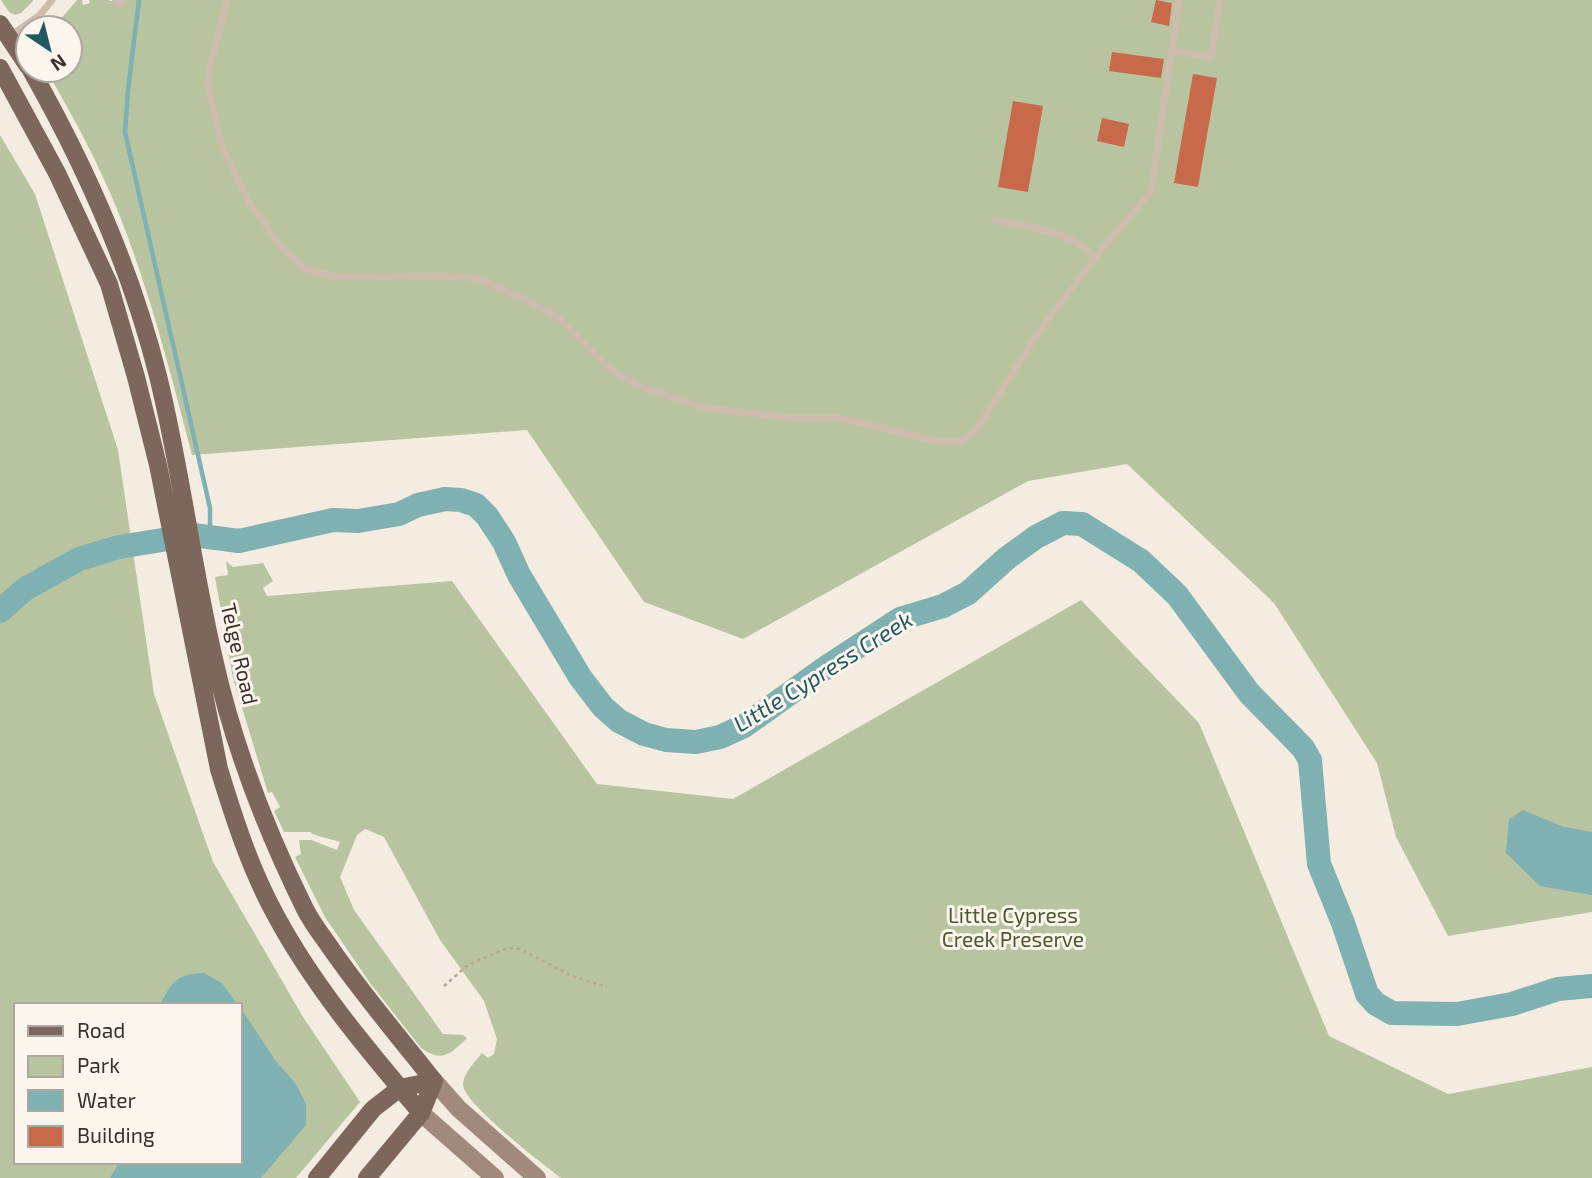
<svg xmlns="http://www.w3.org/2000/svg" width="1592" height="1178" font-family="'Exo 2',sans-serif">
<rect width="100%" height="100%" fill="#f4ebe1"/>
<path fill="#b8c4a0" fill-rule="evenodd" d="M 1,0 L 33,0 L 33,1 L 21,13 L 15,15 L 9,12 Z
M 77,0 L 82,0 L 83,5 L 90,3 L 89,0 L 108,0 L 123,5 L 124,0 L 1592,0 L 1592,912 L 1448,936 L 1396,837 L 1377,763 L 1274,603 L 1127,464 L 1028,481 L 743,639 L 644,602 L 527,430 L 192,455 C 171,374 150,292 119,214 C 99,164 73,116 46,70 L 70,70 L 70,28 L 37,28 L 52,18 L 59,21 Z
M 0,135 L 35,194 L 118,450 L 154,694 L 213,862 L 303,1017 L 360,1102 L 296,1178 L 0,1178 ZM 16,1005 L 240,1005 L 240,1162 L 16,1162 Z
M 226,561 L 233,567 L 263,563 L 273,581 L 263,588 L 267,596 L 452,581 L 597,784 L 733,799 L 1081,600 L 1199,723 L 1329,1036 L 1448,1094 L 1592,1067 L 1592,1178 L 561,1178 C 543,1164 465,1105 463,1085 C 463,1073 475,1062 482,1053 L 488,1058 L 494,1054 L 497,1039 L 484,1001 L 440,940 L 384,837 L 365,829 L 357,835 L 340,877 L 354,910 L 443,1034 L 463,1035 L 467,1038 C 451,1054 442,1063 421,1048 L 370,983 L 325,917 L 295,857 L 301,854 L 299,840 L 311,840 L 337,850 L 340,842 L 312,834 L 311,832 L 284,832 L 274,811 L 280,807 L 272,792 L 268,793 L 233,678 L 215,577 L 228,575 Z"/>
<path fill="#7fb0b2" d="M 1523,810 L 1564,827 L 1592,832 L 1592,895 L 1540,886 L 1506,853 L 1509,819 Z
M 204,973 L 222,983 L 238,1005 L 160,1005 C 172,982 176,974 204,973 Z
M 240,1007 L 275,1060 L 296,1084 L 306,1104 L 306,1125 L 261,1178 L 110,1178 L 119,1162 L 240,1162 Z"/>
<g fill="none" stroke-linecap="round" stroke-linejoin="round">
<path stroke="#7fb0b2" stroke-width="4.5" d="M 139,0 L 128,90 L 125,132 L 210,508 L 210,537"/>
<path stroke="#7fb0b2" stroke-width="24" d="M 0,611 L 25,589 L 79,559 L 119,547 L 193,535 L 239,541 L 333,520 L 358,521 L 399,514 L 418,505 L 445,499 L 461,500 L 476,505 L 487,516 L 504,542 L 519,575 L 580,677 L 603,707 L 619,721 L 644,734 L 666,740 L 696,742 L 720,737 L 744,726 L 828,666 L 900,619 L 943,606 L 968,593 L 1007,558 L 1036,537 L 1063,523 L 1082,524 L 1141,561 L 1177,595 L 1249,693 L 1303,748 L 1310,760 L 1319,864 L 1343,923 L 1367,994 L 1376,1004 L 1392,1013 L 1457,1014 L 1512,1004 L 1558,989 L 1592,986"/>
</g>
<path fill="#c8694b" d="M 1156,0 L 1172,3 L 1169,26 L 1151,22 Z
M 1112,52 L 1164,59 L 1161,78 L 1109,71 Z
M 1193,74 L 1217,78 L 1198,187 L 1174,183 Z
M 1013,101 L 1043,106 L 1028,192 L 998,187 Z
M 1102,118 L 1129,124 L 1124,147 L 1097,141 Z"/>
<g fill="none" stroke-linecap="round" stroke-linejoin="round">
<path stroke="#b9a596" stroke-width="2.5" stroke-dasharray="3.5 3.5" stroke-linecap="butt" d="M 444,986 L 468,965 L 507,948 L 520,949 L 572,976 L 607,987"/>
<path stroke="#cdbbac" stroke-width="7" d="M 227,0 L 209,69 L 208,88 L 222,146 L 249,202 L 281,247 L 305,269 L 336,277 L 441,276 L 476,278 L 527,300 L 559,318 L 610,369 L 637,385 L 705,408 L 795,418 L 840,418 L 937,441 L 957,442 L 974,433 L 1043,326 L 1101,250 L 1151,192 L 1179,0
M 10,36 L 39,16 L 52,0
M 1172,51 L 1211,57 L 1220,0
M 995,220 C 1029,227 1072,230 1095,258"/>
<path stroke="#cdbbac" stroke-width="14" d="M 119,1 L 119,0"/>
<path stroke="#a18a7d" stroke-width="18" d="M 434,1081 L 459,1109 L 537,1178
M 421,1113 L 495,1178"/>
<path stroke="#7d675c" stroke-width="18" d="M 0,24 L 28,66
M 0,68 L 57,173 L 109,284 L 136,377 L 158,465 L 219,769 C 234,818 250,868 275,914 C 314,987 368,1050 421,1113
M 31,70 C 86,167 131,268 158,376 C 181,469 192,565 214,659 C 233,744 266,830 305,909 C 312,923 323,937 332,950 C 364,996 400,1038 434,1081
M 317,1178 L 373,1109 L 400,1088 L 434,1081
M 367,1178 L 421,1113 L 434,1081"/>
</g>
<g text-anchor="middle" stroke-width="6" stroke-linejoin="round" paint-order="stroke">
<g font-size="21" fill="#3b302b" stroke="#fbf5ee">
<text transform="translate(239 654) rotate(77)" y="7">Telge Road</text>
</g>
<g font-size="21" fill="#4a5a2e" stroke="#fbf5ee">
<text x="1013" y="923">Little Cypress<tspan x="1013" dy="24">Creek Preserve</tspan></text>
</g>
<g font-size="23" font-style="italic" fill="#1f5a5e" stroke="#fbf5ee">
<text transform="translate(823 672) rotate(-32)" y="8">Little Cypress Creek</text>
</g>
</g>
<rect x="14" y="1003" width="228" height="161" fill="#fbf5ee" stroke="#aea6a0" stroke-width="2"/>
<rect x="28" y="1026" width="35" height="10" fill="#7d675c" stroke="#aea6a0" stroke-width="2"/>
<text x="77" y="1038" font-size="21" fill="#3b302b">Road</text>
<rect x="28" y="1056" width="35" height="21" fill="#b8c4a0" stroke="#aea6a0" stroke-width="2"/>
<text x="77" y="1073" font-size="21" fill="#3b302b">Park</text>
<rect x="28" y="1090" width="35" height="21" fill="#7fb0b2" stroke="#aea6a0" stroke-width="2"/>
<text x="77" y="1108" font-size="21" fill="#3b302b">Water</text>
<rect x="28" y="1126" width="35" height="21" fill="#c8694b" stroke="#aea6a0" stroke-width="2"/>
<text x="77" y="1143" font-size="21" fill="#3b302b">Building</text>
<g transform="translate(49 49) rotate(145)"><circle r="33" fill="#fbf5ee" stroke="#aea6a0" stroke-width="2"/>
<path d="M0-5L12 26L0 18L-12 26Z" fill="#1f5a5e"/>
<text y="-10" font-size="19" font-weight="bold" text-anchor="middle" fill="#3b302b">N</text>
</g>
</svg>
